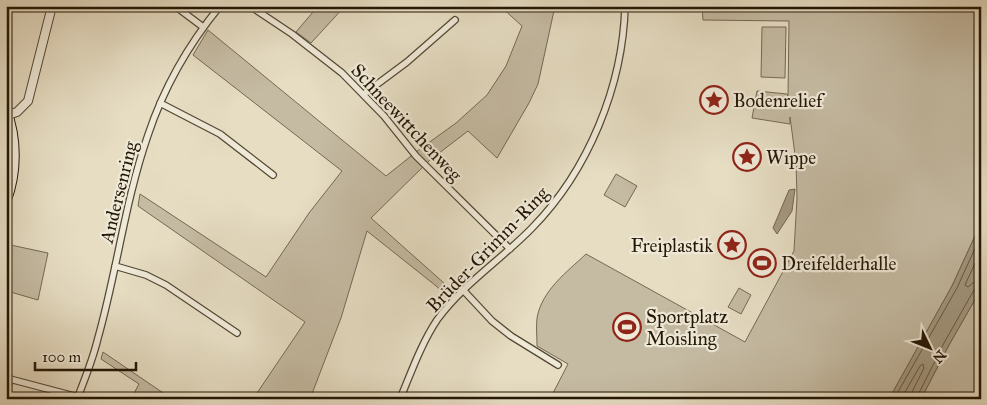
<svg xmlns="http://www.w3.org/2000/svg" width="987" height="405" font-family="'IM FELL Great Primer',serif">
<rect width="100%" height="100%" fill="#e6ddc3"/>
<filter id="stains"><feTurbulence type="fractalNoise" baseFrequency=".004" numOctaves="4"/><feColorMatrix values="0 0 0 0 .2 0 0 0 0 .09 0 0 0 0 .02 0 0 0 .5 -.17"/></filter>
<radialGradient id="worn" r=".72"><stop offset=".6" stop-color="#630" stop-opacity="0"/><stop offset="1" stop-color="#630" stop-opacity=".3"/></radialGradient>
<path fill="#c5bba3" stroke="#746854" d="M 318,6 L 345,6 L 311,43 L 296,32 Z
M 500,6 L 555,6 L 538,84 L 529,103 L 497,158 L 468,131 L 430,160 L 371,218 L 454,292 L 450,297 L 367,231 L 341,318 L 310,399 L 253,399 L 305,322 L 138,206 L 140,194 L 266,277 L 309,213 L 342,171 L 193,55 L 208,30 L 386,176 L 420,149 L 456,123 L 487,95 L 506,66 L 522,26 Z
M 702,6 L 981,6 L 981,223 L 952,286 L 889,399 L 550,399 L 568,364 L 537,346 C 537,337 536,327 537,318 C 542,290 567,272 586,254 L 745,342 L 794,251 L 797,198 L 796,162 L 790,117 L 790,124 L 752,118 L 757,91 L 787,94 L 788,97 L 789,21 L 703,20 Z
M 762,27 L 786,27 L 785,78 L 761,77 Z
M 616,174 L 637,186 L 625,207 L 604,195 Z
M 6,244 L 48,253 L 38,300 L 7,291 L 11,280 L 6,276 Z
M 739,288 L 751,295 L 741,314 L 728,307 Z
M 981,289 L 981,399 L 921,399 L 949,345 Z
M 103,352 L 172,399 L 131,399 L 139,384 L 101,359 Z"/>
<path fill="#a49982" stroke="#706550" d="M 795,189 L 792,211 L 777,234 L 773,228 L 789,190 Z
M 981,223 L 981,289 L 949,345 L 921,399 L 889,399 L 952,286 Z"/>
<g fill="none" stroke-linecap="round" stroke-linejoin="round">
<path stroke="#645843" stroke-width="1" d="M 981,250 L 965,285 L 968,287 L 974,282 L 981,281
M 894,399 L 957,288 L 981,235
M 901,399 L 920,366 L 923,364 L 924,368 L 912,392 L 911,399
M 917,399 L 918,395 L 944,343 L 974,290 L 981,288"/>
<defs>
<path id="minor" d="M 175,6 L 203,27
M 250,6 L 292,34 L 342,73 L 384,116 L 416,156 L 510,249
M 364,94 L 407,62 L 455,20
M 160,103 L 220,134 L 273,175
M 115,266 L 146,275 L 166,285 L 237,333
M 464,291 L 492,321 L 511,336 L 558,365
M 6,378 L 78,397
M 6,391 L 11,379
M 77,399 C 85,379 93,359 98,338 C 117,271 125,201 148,135 C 164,87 188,45 220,6
M 400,399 C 411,373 421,344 437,320 C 463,284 502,259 532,228 C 588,171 623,86 625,6"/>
<path id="tertiary" d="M 8,115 L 17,112 L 28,101 L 52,6"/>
<path id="secondary" d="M 6,110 C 17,138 17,173 6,201"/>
</defs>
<use href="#minor" stroke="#544834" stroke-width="8"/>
<use href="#tertiary" stroke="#544834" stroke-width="10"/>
<use href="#secondary" stroke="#231604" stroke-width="11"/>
<use href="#minor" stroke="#efe9d8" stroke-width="5.5"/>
<use href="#tertiary" stroke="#efe9d8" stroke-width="8"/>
<use href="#secondary" stroke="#efe9d8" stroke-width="9"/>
</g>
<defs>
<symbol id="sight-ring" viewBox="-11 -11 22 22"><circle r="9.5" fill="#efe9d8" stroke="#8f2418" stroke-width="1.5"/><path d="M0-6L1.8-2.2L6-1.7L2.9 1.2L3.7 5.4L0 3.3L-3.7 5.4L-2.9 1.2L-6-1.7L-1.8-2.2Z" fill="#8f2418"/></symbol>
<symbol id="stadium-ring" viewBox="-11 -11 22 22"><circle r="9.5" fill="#efe9d8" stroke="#8f2418" stroke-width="1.5"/><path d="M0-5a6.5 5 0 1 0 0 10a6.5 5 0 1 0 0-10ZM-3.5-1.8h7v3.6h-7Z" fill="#8f2418"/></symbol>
</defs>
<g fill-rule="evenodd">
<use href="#sight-ring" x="698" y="84" width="32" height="32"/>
<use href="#sight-ring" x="731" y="141" width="32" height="32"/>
<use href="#sight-ring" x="716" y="229" width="32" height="32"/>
<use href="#stadium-ring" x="746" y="247" width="32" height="32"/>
<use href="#stadium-ring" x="611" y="311" width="32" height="32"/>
</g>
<g text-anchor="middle" stroke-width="4.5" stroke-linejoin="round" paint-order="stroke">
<g font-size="19" fill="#231604" stroke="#efe9d8" text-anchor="start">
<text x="733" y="107">Bodenrelief</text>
<text x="766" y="164">Wippe</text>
<text x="713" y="252" text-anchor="end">Freiplastik</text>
<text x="781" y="270">Dreifelderhalle</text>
<text x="646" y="323">Sportplatz<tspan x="646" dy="22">Moisling</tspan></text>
</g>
<g font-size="19" fill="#231604" stroke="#efe9d8">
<text transform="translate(407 122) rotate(47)" y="7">Schneewittchenweg</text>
<text transform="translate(118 192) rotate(-76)" y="7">Andersenring</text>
<text transform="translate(487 249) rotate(-46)" y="7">Brüder-Grimm-Ring</text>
</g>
</g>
<rect width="987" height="405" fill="none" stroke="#e6ddc3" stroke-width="25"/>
<rect x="8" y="8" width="972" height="390" fill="none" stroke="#231604" stroke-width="2.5"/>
<rect x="12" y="12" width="962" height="380" fill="none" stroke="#231604"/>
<g transform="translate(930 348) rotate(133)" stroke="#efe9d8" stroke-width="4" paint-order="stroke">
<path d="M0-4L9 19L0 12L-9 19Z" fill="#231604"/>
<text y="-8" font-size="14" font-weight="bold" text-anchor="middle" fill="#231604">N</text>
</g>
<path d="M35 362v8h101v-8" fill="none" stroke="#231604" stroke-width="2.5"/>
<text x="42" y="362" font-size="15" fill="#231604" stroke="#efe9d8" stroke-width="4" paint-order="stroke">100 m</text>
<rect width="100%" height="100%" filter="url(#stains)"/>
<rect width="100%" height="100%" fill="url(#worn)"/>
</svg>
